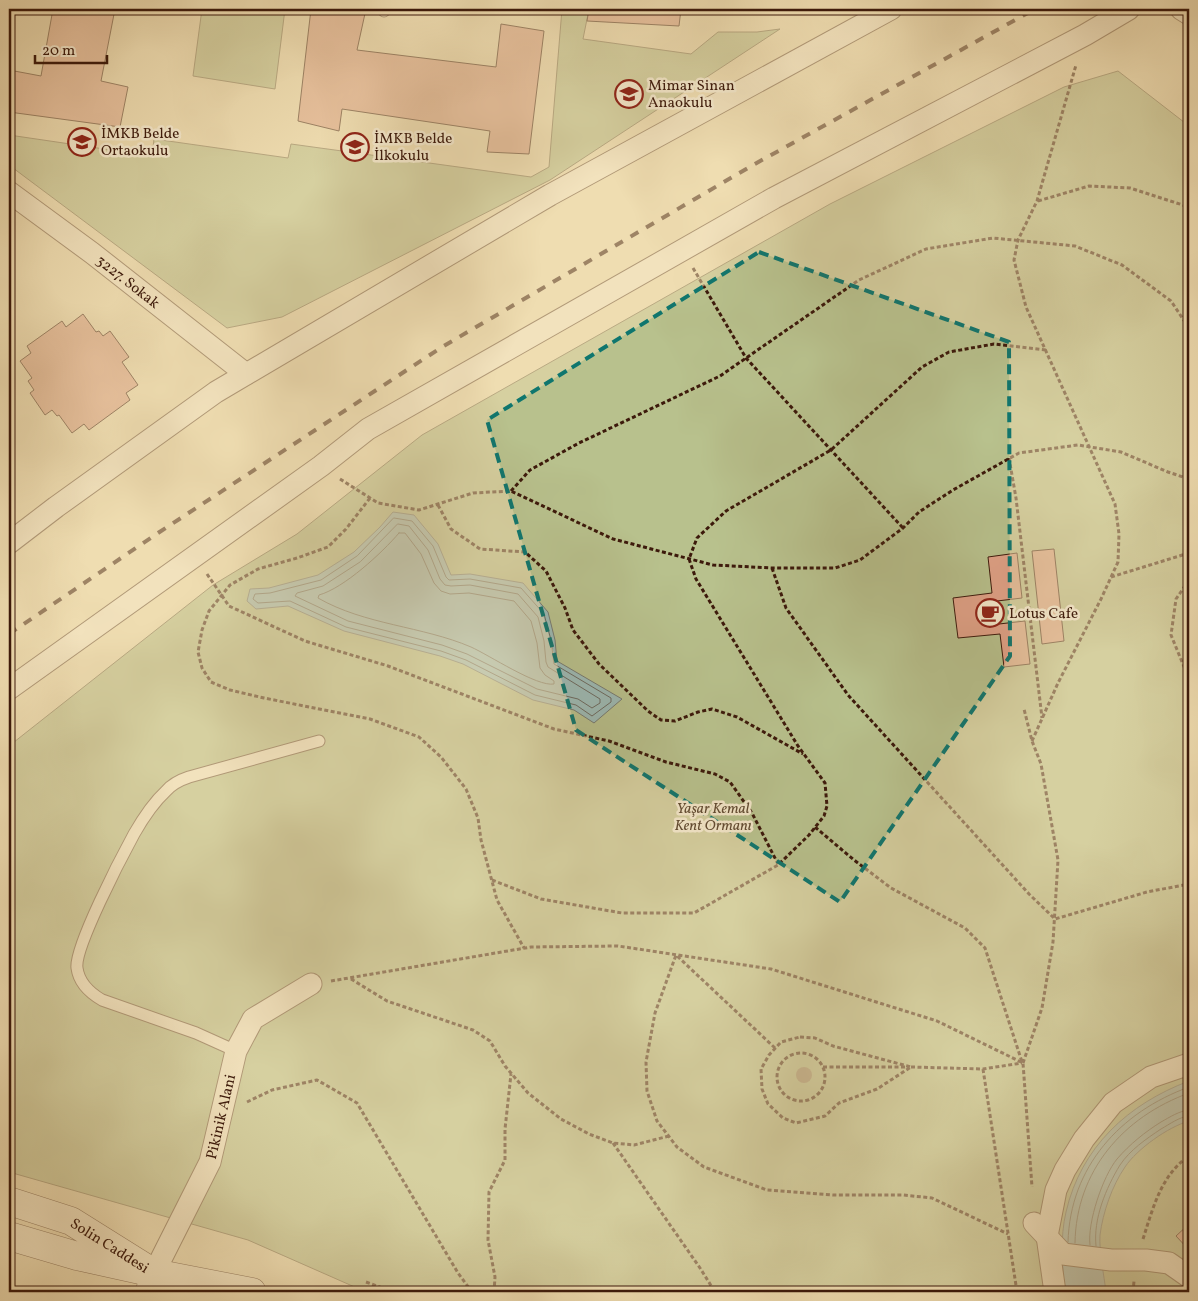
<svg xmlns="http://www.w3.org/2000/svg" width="1198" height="1301" font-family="Vollkorn,serif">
<rect width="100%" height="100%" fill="#efddb1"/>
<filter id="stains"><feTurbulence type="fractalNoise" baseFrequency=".004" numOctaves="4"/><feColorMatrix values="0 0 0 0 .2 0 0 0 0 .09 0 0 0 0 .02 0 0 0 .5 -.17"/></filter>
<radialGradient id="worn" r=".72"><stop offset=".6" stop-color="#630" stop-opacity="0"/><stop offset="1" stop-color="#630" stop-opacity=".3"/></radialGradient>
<path fill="#b8c18d" stroke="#7a6d4c" d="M 202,9 L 285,9 L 275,89 L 193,76 Z
M 562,9 L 589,9 L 583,39 L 691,54 L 718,32 L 757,32 L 780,29 L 550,180 L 282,317 L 227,328 L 9,165 L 9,135 L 152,156 L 154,139 L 288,158 L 291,144 L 531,177 L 549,167 Z
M 1118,71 L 1189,126 L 1189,1292 L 366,1292 L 248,1240 L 9,1172 L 9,746 L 213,585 L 297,534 L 422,435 L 830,204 L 1064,87 Z"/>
<path fill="#9cbab5" stroke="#767a71" d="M 393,512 L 414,515 L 438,544 L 451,575 L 470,574 L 523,583 L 548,612 L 555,640 L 557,661 L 622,699 L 594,723 L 574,710 L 533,700 L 463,664 L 440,656 L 344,631 L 288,606 L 256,609 L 247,601 L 250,589 L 269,588 L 318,575 L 354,552 L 380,527 Z
M 1189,1081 L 1189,1121 C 1168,1127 1137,1149 1125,1167 C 1112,1186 1103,1212 1100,1235 C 1099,1252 1104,1275 1106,1292 L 1065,1292 C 1062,1267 1060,1237 1066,1212 C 1081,1147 1128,1104 1189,1081 Z"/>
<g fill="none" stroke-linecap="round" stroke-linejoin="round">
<path stroke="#6c6a60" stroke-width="1" d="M 394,518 L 412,521 L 433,546 L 446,577 L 449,580 L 470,579 L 521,588 L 544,614 L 551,640 L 554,664 L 611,698 L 611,702 L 592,716 L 576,705 L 535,695 L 466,660 L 441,651 L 346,627 L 290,601 L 258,603 L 253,599 L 255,594 L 270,593 L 321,580 L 357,556 Z
M 398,524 L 409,526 L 428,550 L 440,579 L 445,585 L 451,586 L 470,585 L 518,594 L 538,617 L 544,641 L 546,662 L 548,667 L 600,699 L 600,703 L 592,708 L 578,699 L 537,689 L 467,654 L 442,645 L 348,621 L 295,596 L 297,593 L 323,586 L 360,562 Z
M 399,533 L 405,533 L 421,554 L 434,583 L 441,591 L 450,594 L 469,593 L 514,601 L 531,621 L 537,643 L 540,668 L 545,675 L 554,681 L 554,684 C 537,687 489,655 471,647 C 422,626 365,625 318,598 L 319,595 C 344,588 382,553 399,533 Z
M 1068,1242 C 1070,1167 1120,1112 1189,1087
M 1075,1243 C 1076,1171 1123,1117 1189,1093
M 1090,1245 C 1087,1223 1103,1176 1117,1159 C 1130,1144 1145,1132 1161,1122 C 1170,1117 1179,1111 1189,1110
M 1096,1246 C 1093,1219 1106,1188 1120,1165 C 1130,1150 1146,1139 1161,1129 C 1170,1124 1179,1117 1189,1116"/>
</g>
<path fill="#e1a288" stroke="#3c190b" d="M 53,9 L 115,9 L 101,81 L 128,87 L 120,127 L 9,112 L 9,70 L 41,76 Z
M 311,9 L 366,9 L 357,50 L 496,67 L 501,24 L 544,31 L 529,154 L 487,152 L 490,131 L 342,109 L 339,131 L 298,121 Z
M 589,9 L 681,9 L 679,26 L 587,21 Z
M 83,314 L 96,332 L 99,331 L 103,336 L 110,331 L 129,357 L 122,362 L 138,385 L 126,393 L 130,400 L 89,430 L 84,424 L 72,433 L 59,415 L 57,416 L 52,410 L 45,415 L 30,393 L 34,390 L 28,381 L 32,378 L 20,361 L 31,353 L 27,346 L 62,321 L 66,327 Z
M 1054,549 L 1064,641 L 1042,644 L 1032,551 Z
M 1017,553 L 1022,598 L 997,601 L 999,624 L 1025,621 L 1030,664 L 1004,667 L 1000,634 L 958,638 L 953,598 L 992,593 L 988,557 Z
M 1189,1224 L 1189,1250 L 1176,1236 Z"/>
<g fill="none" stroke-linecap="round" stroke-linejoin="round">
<defs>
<path id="lane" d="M 384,9 L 384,11
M 236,1051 L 196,1033 L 102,1000 C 90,993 79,983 77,968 C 74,948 122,856 134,834 C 142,820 154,802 166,791 C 172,784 180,780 189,777 L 319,741"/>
<g id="street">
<path d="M 1181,9 L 1189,14"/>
<path id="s1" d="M 9,192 L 92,253 L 246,374"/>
<path d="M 9,543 L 56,507 L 216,392 L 550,195 L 891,9"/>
<path d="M 9,689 L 321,466 L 368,429 L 774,198 L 1085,35 L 1129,9"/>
<path d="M 1034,1223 L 1063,1254 L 1111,1260 L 1146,1260 L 1169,1263 L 1189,1277"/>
<path id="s2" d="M 154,1273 L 210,1162 L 236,1051 L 253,1019 L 311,984"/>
<path d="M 1055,1292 L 1047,1236 L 1056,1190 L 1065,1170 L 1084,1139 L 1113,1103 L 1151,1077 L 1189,1064"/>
</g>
<g id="secondary">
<path id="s3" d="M 9,1201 L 71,1221 L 154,1273 L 77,1256 L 9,1236"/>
<path d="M 150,1292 L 154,1273 L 252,1292"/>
</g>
</defs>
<use href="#lane" stroke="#694a34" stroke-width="13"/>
<use href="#street" stroke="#694a34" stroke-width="23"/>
<use href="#secondary" stroke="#3c190b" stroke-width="29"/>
<path stroke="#3c190b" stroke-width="3" stroke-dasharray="4 2.5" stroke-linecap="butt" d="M 1038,201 L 1089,186 L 1130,188 L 1189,207
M 693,268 L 746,358 L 903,528
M 1009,458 L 1016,498 L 1042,718
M 340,479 L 378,503 L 419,510 L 473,493 L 511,491 L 613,539 L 713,565 L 772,568 L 835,568 L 860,560 L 903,528 L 919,512 L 953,490 L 1019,453 L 1078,445 L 1121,452 L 1168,472 L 1189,479
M 511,491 L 530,470 L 579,443 L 720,376 L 859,280 L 926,249 L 993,238 L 1075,246 L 1122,265 L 1171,301 L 1189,328
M 370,498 L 346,529 L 328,547 L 297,558 L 258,569 L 230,585 L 209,611 L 202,630 L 198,652 L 202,668 L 211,682 L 230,690 L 264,698 L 370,719 L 419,737 L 441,757 L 466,789 L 478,818 L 481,840 L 497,900 L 524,948
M 438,505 L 451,529 L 480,549 L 525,552 L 546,571 L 565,608 L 573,630 L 599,664 L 648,711 L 661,720 L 675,721 L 698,712 L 712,709 L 737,717 L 803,754
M 772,568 L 786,608 L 848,695 L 1029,894 L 1055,919 L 1147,892 L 1189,884
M 207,574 L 229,606 L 305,641 L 388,666 L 554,729 L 609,741 L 666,762 L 715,774 L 730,782 L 752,813 L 778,864
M 1111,577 L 1189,553
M 1189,580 L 1176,599 L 1171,635 L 1189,679
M 1032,741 L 1058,683 L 1101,599 L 1118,562 L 1119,534 L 1115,504 L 1026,307 L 1014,260 L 1018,240 L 1037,201 L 1076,65
M 815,827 L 854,860 L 891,888 L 965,928 L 985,948 L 1022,1062
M 492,880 L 541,899 L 622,913 L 694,913 L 778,865 L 809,835 L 824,816 L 827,806 L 825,783 L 798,746 L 696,579 L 689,559 L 697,538 L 726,511 L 831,450 L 922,367 L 949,352 L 994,344 L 1046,350
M 351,979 L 387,1001 L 473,1030 L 490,1041 L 505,1066 L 528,1093 L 561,1119 L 589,1134 L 613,1143 L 634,1145 L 669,1136
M 331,981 L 531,947 L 618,946 L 771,969 L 937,1021 L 1023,1063 L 1032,1187
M 800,1037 L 815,1038 L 833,1046 L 911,1067 L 877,1089 L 839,1103 L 825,1116 L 796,1123 L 783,1118 L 768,1104 L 762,1089 L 761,1069 L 769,1055 L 781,1042 Z
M 775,1048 L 676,955 L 655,1013 L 646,1062 L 647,1091 L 657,1121 L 677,1147 L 704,1167 L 767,1190 L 833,1195 L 903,1195 L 932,1198 L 1008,1234
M777 1077a24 24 0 1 1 48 0a24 24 0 1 1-48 0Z
M 1023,1063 L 1042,1008 L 1053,942 L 1058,860 L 1041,764 L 1032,741 L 1024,709
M 823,1067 L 905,1067
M 911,1067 L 983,1069 L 1022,1063
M 983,1069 L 1017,1292
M 247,1102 L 272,1090 L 317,1080 L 357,1103 L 458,1273 L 472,1292
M 613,1143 L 700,1268 L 715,1292
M 1143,1239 C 1153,1208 1161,1175 1189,1156
M 366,1282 L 393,1292
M 494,1292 L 495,1277 L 488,1240 L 489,1192 L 505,1160 L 505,1129 L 511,1074
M 1133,1292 L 1134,1281"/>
<use href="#lane" stroke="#f5e9cc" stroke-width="11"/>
<use href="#street" stroke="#f5e9cc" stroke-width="21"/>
<use href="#secondary" stroke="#f5e9cc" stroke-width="28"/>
<path stroke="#3c190b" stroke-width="4" stroke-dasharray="9 9" stroke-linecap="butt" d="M 9,634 L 158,533 L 442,347 L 753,165 L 1035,9"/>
</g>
<circle fill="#a18d6b" cx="804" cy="1075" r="8"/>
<path d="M0 0H1198V1301H0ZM 759,252 L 1009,342 L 1010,656 L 840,902 L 576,730 L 487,420 Z" fill="#efddb1" fill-opacity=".55" fill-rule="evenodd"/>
<path fill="none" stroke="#0f766e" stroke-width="4" stroke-dasharray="10 6" stroke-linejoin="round" d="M 759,252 L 1009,342 L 1010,656 L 840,902 L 576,730 L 487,420 Z"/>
<defs>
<symbol id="school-ring" viewBox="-11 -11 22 22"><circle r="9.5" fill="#f5e9cc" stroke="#8f2418" stroke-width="1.5"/><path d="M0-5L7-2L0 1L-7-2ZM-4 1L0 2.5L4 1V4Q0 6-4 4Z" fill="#8f2418"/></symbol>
<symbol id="cafe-ring" viewBox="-11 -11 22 22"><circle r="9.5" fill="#f5e9cc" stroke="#8f2418" stroke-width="1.5"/><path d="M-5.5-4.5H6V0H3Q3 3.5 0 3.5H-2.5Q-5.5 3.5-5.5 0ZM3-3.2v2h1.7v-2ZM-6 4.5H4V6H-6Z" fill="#8f2418"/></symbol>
</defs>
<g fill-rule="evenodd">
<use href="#school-ring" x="613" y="78" width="32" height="32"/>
<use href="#school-ring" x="66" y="126" width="32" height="32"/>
<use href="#school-ring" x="339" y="131" width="32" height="32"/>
<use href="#cafe-ring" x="974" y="597" width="32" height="32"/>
</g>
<g text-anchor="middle" stroke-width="5" stroke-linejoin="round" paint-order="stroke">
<g font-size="15" fill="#3c190b" stroke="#f5e9cc" text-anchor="start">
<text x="648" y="90">Mimar Sinan<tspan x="648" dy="17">Anaokulu</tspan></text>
<text x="101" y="138">İMKB Belde<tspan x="101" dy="17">Ortaokulu</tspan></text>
<text x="374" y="143">İMKB Belde<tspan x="374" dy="17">İlkokulu</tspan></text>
<text x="1009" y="618">Lotus Cafe</text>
</g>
<g font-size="15" fill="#3c190b" stroke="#f5e9cc">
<text dy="5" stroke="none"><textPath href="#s1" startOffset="149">3227. Sokak</textPath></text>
<text dy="5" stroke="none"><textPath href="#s2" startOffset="171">Pikinik Alani</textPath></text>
<text dy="5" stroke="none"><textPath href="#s3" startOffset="111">Solin Caddesi</textPath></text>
</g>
<g font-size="15" font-style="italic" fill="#614b32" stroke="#f5e9cc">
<text x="713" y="813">Yaşar Kemal<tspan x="713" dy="17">Kent Ormanı</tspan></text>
</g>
</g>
<rect width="1198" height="1301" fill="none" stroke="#efddb1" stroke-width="30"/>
<rect x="10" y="10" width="1178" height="1281" fill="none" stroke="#3c190b" stroke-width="2.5"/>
<rect x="15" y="15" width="1168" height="1271" fill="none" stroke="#3c190b"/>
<path d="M35 55v8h72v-8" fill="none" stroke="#3c190b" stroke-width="2.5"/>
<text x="42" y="55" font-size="15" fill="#3c190b" stroke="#f5e9cc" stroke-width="4" paint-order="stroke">20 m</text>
<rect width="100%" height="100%" filter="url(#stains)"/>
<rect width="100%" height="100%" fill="url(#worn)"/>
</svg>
